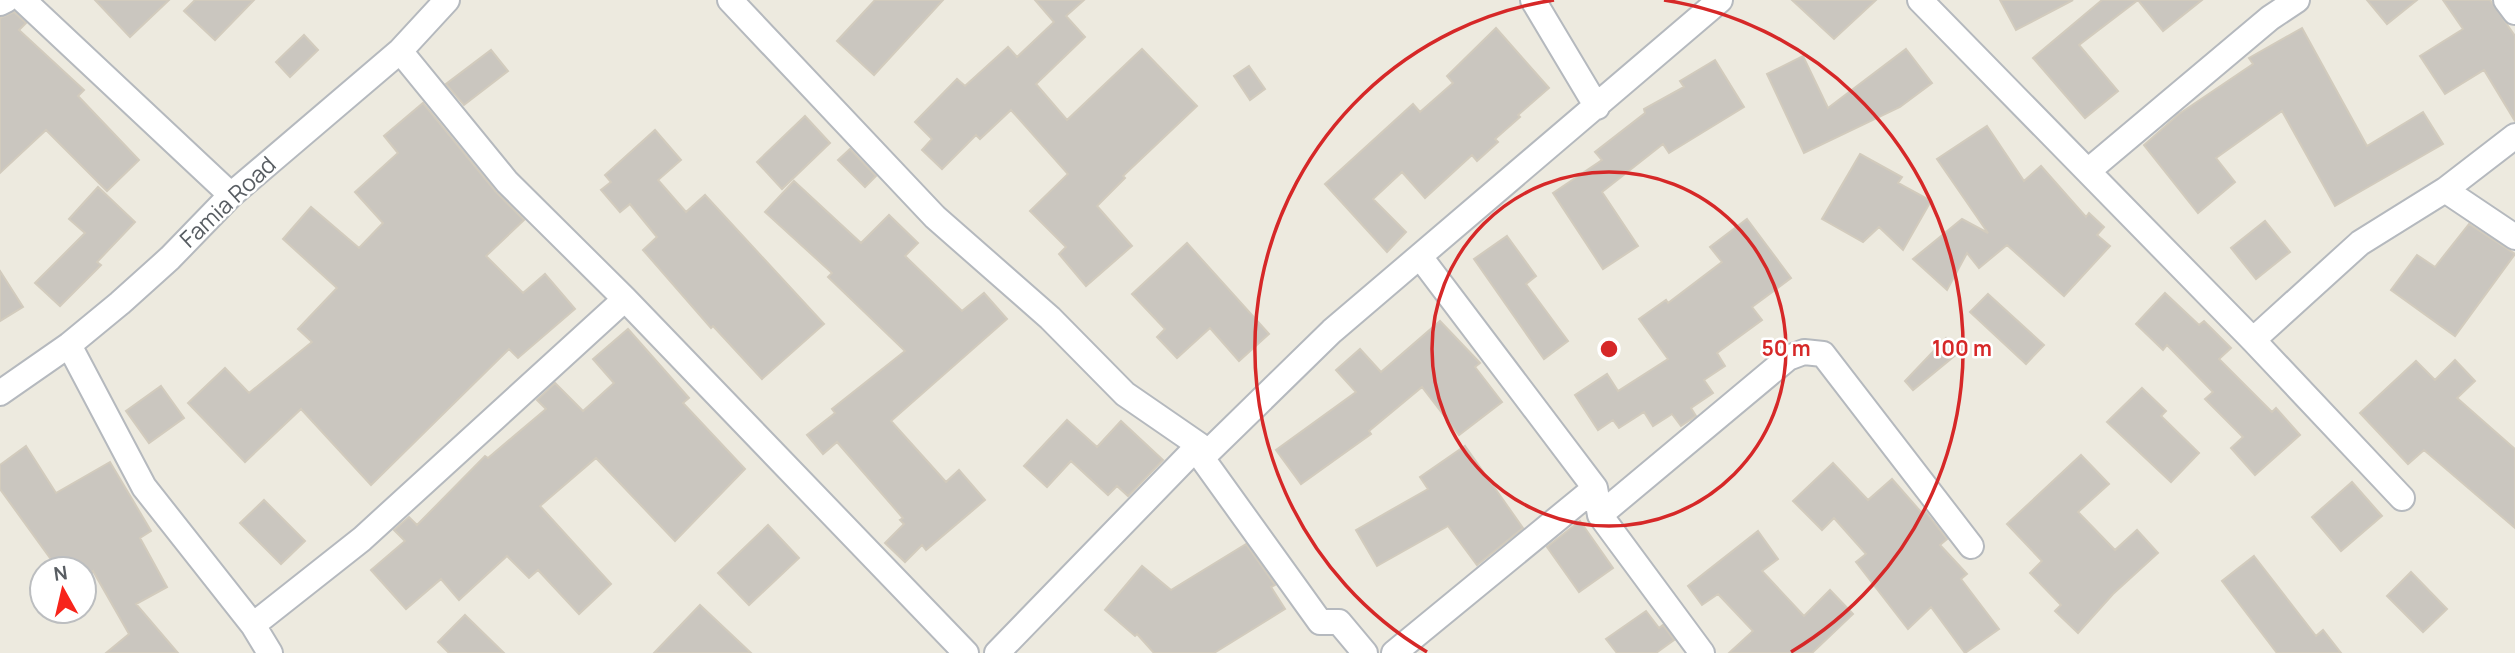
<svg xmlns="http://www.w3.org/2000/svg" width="2515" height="653" font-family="Manrope,sans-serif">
<rect width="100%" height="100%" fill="#edeadf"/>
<path fill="#cac6bf" stroke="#d2cbbd" stroke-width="2" d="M 95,0 L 169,0 L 130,37 Z
M 195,0 L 254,0 L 215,40 L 184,11 Z
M 875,0 L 943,0 L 874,75 L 837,41 Z
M 1035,0 L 1084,0 L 1066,16 L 1085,37 L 1036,84 L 1067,120 L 1142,49 L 1197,106 L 1123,176 L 1125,178 L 1097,206 L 1132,246 L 1086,286 L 1059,254 L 1066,247 L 1030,211 L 1068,174 L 1011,110 L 980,139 L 976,135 L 942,169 L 922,150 L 932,139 L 915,122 L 957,79 L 965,86 L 1008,47 L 1017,57 L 1054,22 Z
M 1792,0 L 1876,0 L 1834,39 Z
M 2000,0 L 2073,0 L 2016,30 Z
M 2102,0 L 2202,0 L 2163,31 L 2138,0 L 2079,45 L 2118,91 L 2085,118 L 2033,58 Z
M 2367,0 L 2417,0 L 2387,24 Z
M 2443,0 L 2490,0 L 2515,36 L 2515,121 L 2484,70 L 2445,94 L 2420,56 L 2463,29 Z
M 14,12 L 26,23 L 19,30 L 84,90 L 78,96 L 139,160 L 107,191 L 46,130 L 0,173 L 0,18 Z
M 1496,28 L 1549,88 L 1518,115 L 1520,117 L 1495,139 L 1498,142 L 1477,161 L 1472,155 L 1425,198 L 1402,172 L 1373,199 L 1406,232 L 1387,252 L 1325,184 L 1413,104 L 1420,112 L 1453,83 L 1447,76 Z
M 2302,28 L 2367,146 L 2423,112 L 2443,144 L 2335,206 L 2282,111 L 2216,158 L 2235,182 L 2198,213 L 2144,145 L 2179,114 L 2253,64 L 2249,58 Z
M 304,35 L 318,50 L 290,77 L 276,62 Z
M 1906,49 L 1932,83 L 1900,107 L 1804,153 L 1767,74 L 1803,56 L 1828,108 Z
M 491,50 L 508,71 L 464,105 L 446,84 Z
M 1715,60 L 1744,107 L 1669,153 L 1663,144 L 1602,192 L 1638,246 L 1603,269 L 1553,193 L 1602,160 L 1595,152 L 1645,113 L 1644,109 L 1684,87 L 1680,81 Z
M 1249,66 L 1265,89 L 1250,100 L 1234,76 Z
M 423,103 L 496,192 L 524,220 L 486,256 L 523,293 L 545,274 L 575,309 L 518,358 L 509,349 L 371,485 L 301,409 L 245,462 L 188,403 L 225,368 L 249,393 L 312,342 L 298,329 L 337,288 L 283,239 L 311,207 L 359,248 L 383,223 L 355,192 L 398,153 L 384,136 Z
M 805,116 L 830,143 L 782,189 L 757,162 Z
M 1987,126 L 2024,181 L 2041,166 L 2086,217 L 2089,213 L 2104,227 L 2097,235 L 2110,246 L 2064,296 L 2007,245 L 1979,268 L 1967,253 L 1947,290 L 1913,259 L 1962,219 L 1988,233 L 1937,159 Z
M 655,130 L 681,160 L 658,180 L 686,212 L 705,195 L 824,324 L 762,379 L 713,326 L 711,328 L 643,250 L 657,237 L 630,204 L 620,212 L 601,190 L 611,182 L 605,175 Z
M 850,149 L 876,176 L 865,187 L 838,160 Z
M 1860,154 L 1902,177 L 1898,183 L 1931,201 L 1903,250 L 1879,227 L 1863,242 L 1822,219 Z
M 794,181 L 861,243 L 889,215 L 918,243 L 905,256 L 962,311 L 984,293 L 1007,319 L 891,421 L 946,482 L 959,470 L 985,500 L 926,550 L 922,545 L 905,562 L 885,543 L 904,524 L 900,520 L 903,518 L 837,442 L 823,454 L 807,435 L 835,413 L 832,409 L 905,351 L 828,277 L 832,273 L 765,212 Z
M 98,187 L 135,222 L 97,262 L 101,265 L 60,306 L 35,283 L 85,233 L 69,219 Z
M 1747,219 L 1791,278 L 1752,307 L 1762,320 L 1717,353 L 1725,366 L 1704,380 L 1713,393 L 1691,408 L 1696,416 L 1681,426 L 1672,414 L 1653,426 L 1644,412 L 1619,428 L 1613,420 L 1598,430 L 1575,395 L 1607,374 L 1618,391 L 1668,359 L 1639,319 L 1666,300 L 1668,303 L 1722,262 L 1710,247 Z
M 2265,221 L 2290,252 L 2256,279 L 2231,248 Z
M 2469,224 L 2515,254 L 2455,336 L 2391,290 L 2417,255 L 2435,267 Z
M 1507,236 L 1536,276 L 1526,284 L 1568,341 L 1544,359 L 1474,259 Z
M 1187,243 L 1269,334 L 1239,361 L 1210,328 L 1177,358 L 1157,337 L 1165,329 L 1132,294 Z
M 0,271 L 23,307 L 0,321 Z
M 2165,293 L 2199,325 L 2204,321 L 2231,348 L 2219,359 L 2272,412 L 2276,408 L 2300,435 L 2255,475 L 2231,448 L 2243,437 L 2205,399 L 2213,392 L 2167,345 L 2163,350 L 2136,324 Z
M 1988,294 L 2044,345 L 2026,364 L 1970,312 Z
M 1440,321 L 1480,363 L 1475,367 L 1502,402 L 1459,435 L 1422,387 L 1369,431 L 1371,434 L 1301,484 L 1276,450 L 1356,392 L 1336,370 L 1360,349 L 1381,372 Z
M 628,329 L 689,398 L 683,403 L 745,469 L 675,541 L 596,458 L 540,506 L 611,584 L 579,614 L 538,570 L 529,578 L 507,556 L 459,600 L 441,579 L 406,609 L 371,570 L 405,541 L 394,530 L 409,517 L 417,525 L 485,456 L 488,458 L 546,409 L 537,400 L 555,383 L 583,411 L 614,383 L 593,359 Z
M 1946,338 L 1958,353 L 1913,390 L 1905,381 Z
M 2455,360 L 2475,381 L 2457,398 L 2515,449 L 2515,528 L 2424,450 L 2408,464 L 2360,413 L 2416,361 L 2435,380 Z
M 161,386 L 184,418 L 149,443 L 126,411 Z
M 2142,388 L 2166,411 L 2161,416 L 2199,453 L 2171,482 L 2107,422 Z
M 1067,420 L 1097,447 L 1121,421 L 1163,460 L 1128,496 L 1117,486 L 1108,495 L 1071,461 L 1047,487 L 1024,466 Z
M 26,446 L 56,493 L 110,462 L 151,531 L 140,538 L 167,587 L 136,604 L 178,653 L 106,653 L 129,634 L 93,571 L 84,578 L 84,569 L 58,569 L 0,489 L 0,465 Z
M 1465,446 L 1523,528 L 1477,565 L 1448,526 L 1377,566 L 1356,530 L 1428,489 L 1420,477 Z
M 2081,455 L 2109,484 L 2078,512 L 2115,550 L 2137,530 L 2158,553 L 2113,594 L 2078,633 L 2055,611 L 2061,605 L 2030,573 L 2042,561 L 2007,524 Z
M 1833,463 L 1868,500 L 1892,479 L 1921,512 L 1924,510 L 1947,539 L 1940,545 L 1967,574 L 1961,579 L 1999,629 L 1965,653 L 1931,607 L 1908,629 L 1856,562 L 1866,554 L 1834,518 L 1822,530 L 1793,501 Z
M 2352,482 L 2382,516 L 2341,551 L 2312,517 Z
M 264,500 L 305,541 L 281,564 L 240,523 Z
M 1580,521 L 1613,568 L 1579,592 L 1547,547 Z
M 768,525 L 799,558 L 749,605 L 718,573 Z
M 1758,531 L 1778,559 L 1762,571 L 1804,616 L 1830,590 L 1853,614 L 1812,653 L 1729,653 L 1753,631 L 1718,594 L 1702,605 L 1688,586 Z
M 1246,544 L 1275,585 L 1271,587 L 1285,609 L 1214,653 L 1154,653 L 1137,634 L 1135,636 L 1105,610 L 1142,566 L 1171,590 Z
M 2254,556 L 2316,636 L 2323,630 L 2341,653 L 2277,653 L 2222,581 Z
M 2411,572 L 2447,609 L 2423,632 L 2387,596 Z
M 700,605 L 751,653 L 654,653 Z
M 1646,611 L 1659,628 L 1663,625 L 1674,640 L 1656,653 L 1617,653 L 1606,639 Z
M 465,615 L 504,653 L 449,653 L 438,642 Z"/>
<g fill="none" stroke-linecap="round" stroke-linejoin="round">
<defs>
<path id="minor" d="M 23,0 L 231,195
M 730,0 L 935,217 L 1050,318 L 1125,394 L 1199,445
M 1533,0 L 1597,107
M 1920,0 L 2253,340 L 2402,498
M 2506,0 L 2515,12
M 0,3 L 6,0
M 400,51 L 507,182 L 625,299 L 966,653
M 2088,171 L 2270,18 L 2297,0
M 2445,190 L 2515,237
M 1421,258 L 1595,488 L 1600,515 L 1702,653
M 2253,340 L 2360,243 L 2445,190 L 2515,136
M 69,345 L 144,487 L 253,625 L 270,653
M 0,393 L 69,345 L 120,303 L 170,258 L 231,195 L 400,51 L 447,0
M 1202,458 L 1320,622 L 1339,622 L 1365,653
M 1600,515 L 1788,358 L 1804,352 L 1823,354 L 1971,546
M 253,625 L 362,539 L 625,299
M 997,653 L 1199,445 L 1202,458 L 1332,331 L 1720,0
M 1394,653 L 1595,488"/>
</defs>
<use href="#minor" stroke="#b5b9be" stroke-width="28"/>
<use href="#minor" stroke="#fff" stroke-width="24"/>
</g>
<g fill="none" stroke="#d62828" stroke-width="3.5">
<circle cx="1609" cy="349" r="177"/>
<path d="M1427 652A353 353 0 0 1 1554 0M1664 0A353 353 0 0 1 1791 652"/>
</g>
<g text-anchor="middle" stroke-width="5" stroke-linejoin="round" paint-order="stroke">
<g font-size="23" fill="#585d62" stroke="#fff">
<text transform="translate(228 202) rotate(-43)" y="8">Famia Road</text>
</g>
</g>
<circle cx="1609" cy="349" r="10" fill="#d62828" stroke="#fff" stroke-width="3.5"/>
<g font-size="21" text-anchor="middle" font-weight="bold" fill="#d62828" stroke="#fff" stroke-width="5" stroke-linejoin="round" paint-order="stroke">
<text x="1786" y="356">50 m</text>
<text x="1962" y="356">100 m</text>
</g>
<g transform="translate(63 590) rotate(352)"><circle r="33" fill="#ffffff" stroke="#bcbec0" stroke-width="2"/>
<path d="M0-5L12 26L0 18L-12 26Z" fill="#f7241b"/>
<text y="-10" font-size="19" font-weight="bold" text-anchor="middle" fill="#585d62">N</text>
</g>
</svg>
